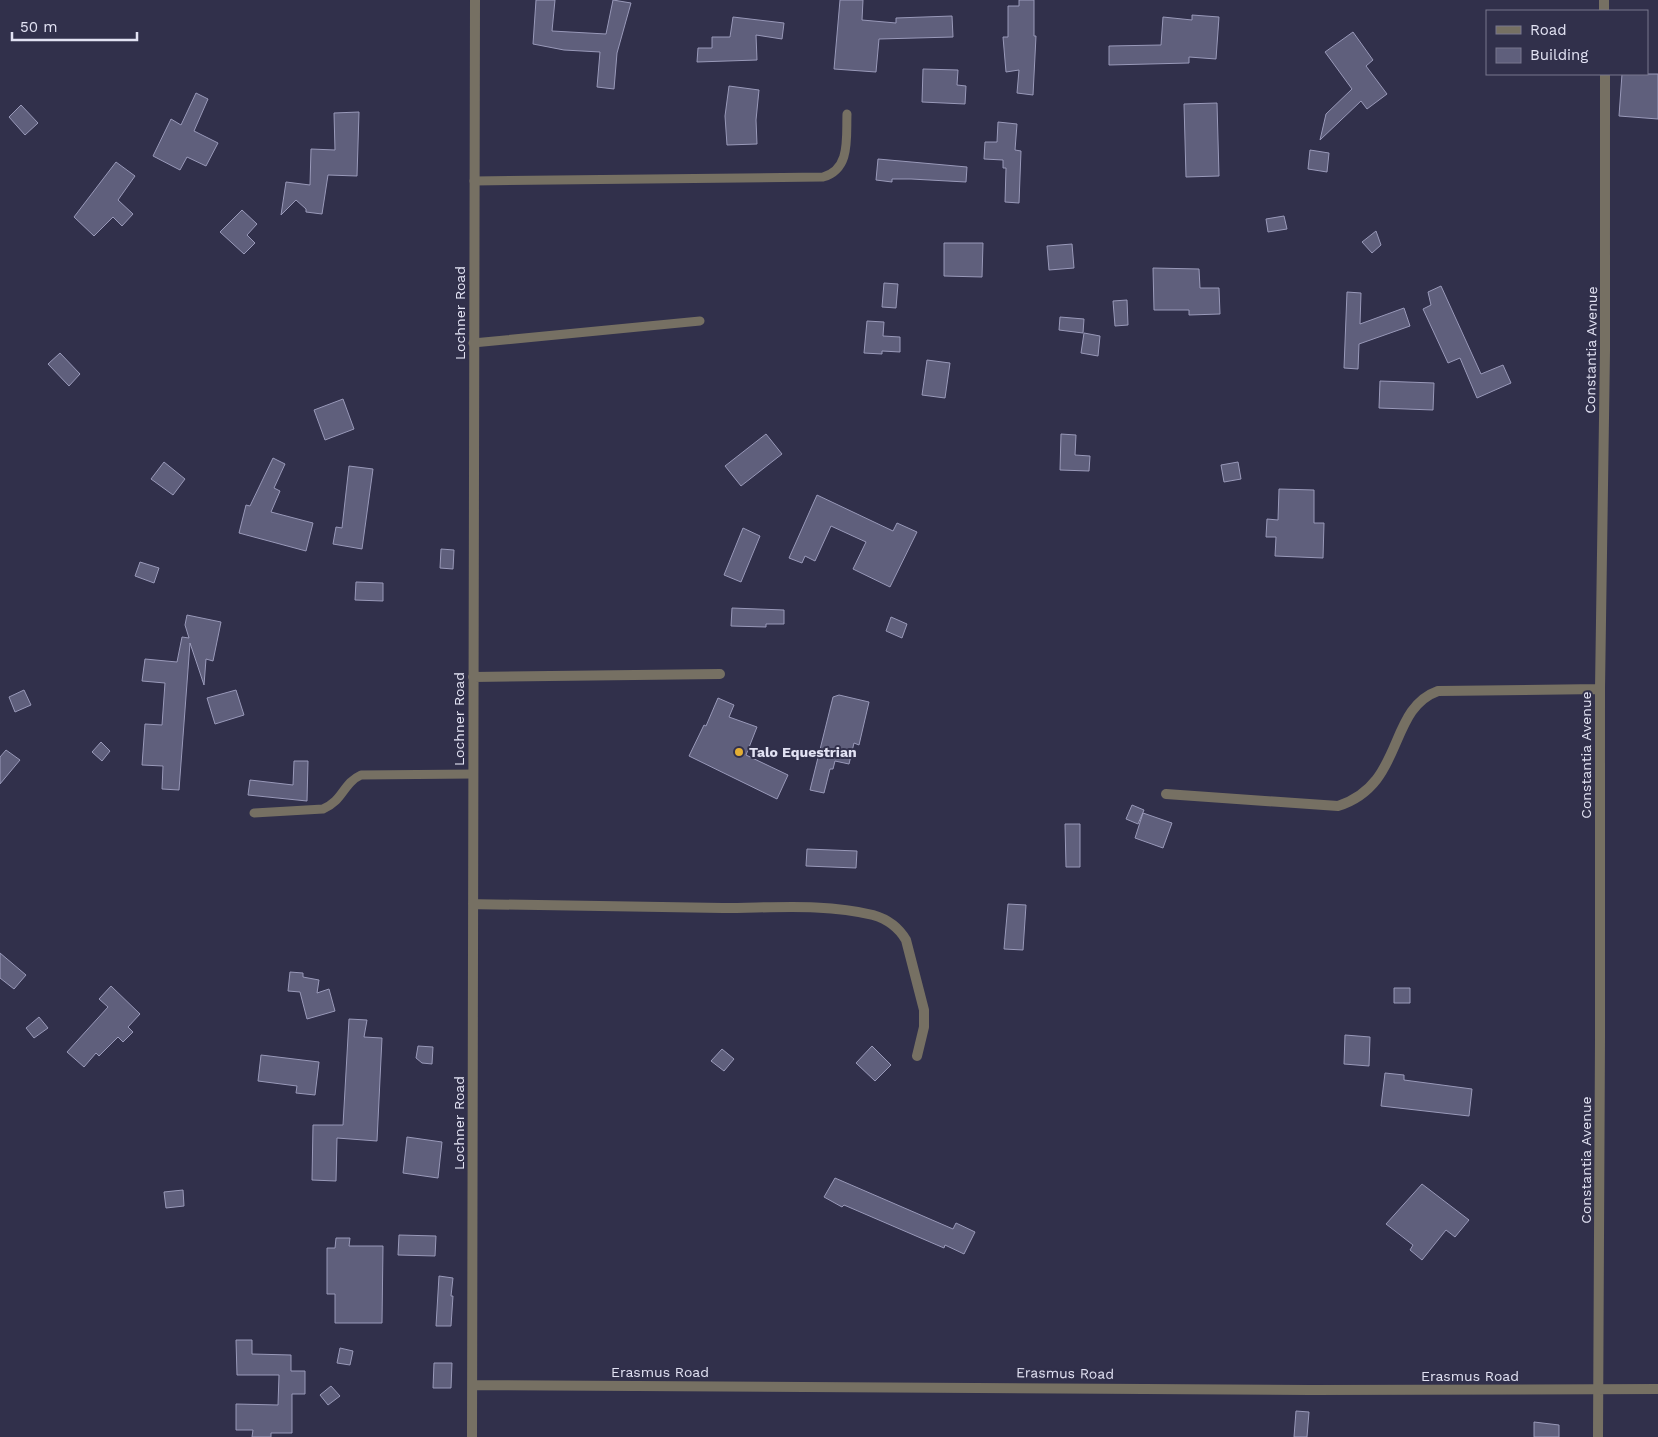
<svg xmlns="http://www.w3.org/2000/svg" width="1658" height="1437" font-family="'Work Sans',sans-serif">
<rect width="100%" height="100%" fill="#31304b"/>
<path fill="#5f5f7c" stroke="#9999b9" d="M 536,0 L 555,0 L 552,31 L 606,34 L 613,0 L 631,3 L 617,53 L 614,89 L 597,87 L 600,52 L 564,50 L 533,44 Z
M 840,0 L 863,0 L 862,20 L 896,23 L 896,18 L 952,16 L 953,37 L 879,39 L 876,72 L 834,69 Z
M 1019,0 L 1034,0 L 1034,36 L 1036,36 L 1033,95 L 1017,93 L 1019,70 L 1006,72 L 1003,37 L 1008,37 L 1008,6 L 1019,6 Z
M 1192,15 L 1219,17 L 1216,59 L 1189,57 L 1189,63 L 1109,65 L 1109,46 L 1161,45 L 1163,17 L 1192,20 Z
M 733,17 L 784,23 L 782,39 L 756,35 L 757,60 L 697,62 L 698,48 L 712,48 L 712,37 L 730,37 Z
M 1353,32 L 1373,60 L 1366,66 L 1387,94 L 1367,109 L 1361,101 L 1320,140 L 1326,114 L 1352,89 L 1325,52 Z
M 923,69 L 958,70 L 957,85 L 966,86 L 965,104 L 922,102 Z
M 1622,74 L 1658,74 L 1658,119 L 1619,116 Z
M 729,86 L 759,90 L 756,120 L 757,144 L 727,145 L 725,116 Z
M 196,93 L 208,99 L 194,131 L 218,143 L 206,166 L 187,157 L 180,170 L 153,156 L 171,119 L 181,125 Z
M 1217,103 L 1219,176 L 1186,177 L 1184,104 Z
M 21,105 L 38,123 L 25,135 L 9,117 Z
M 359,112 L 357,176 L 328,175 L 322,214 L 306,212 L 306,209 L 296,200 L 281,215 L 286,182 L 310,185 L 311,149 L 335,150 L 334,113 Z
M 998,122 L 1017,124 L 1015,150 L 1021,151 L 1019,203 L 1005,202 L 1006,168 L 1003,168 L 1003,160 L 984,159 L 985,142 L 997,142 Z
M 1310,150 L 1329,153 L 1327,172 L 1308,169 Z
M 878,159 L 967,167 L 966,182 L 911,179 L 892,179 L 892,182 L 876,180 Z
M 116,162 L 135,176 L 118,200 L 133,214 L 122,226 L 113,217 L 94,236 L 74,217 Z
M 242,210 L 257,224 L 247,235 L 255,243 L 244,254 L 220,232 Z
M 1284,216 L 1287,229 L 1268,232 L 1266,219 Z
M 1376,231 L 1381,245 L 1372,253 L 1362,242 Z
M 944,243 L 983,243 L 982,277 L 944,276 Z
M 1072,244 L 1074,268 L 1049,270 L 1047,246 Z
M 1153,268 L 1199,269 L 1200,288 L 1219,288 L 1220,314 L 1189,315 L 1189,310 L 1154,310 Z
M 884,283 L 898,284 L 896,308 L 882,307 Z
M 1441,286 L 1481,374 L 1503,365 L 1511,383 L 1477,398 L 1460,358 L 1448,363 L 1423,309 L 1431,305 L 1428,292 Z
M 1347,292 L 1361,293 L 1360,324 L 1404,308 L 1410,326 L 1359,344 L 1358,369 L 1344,368 Z
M 1127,300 L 1128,325 L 1115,326 L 1113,301 Z
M 1060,317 L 1084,319 L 1083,333 L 1059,330 Z
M 867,321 L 884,322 L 883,336 L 900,337 L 900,352 L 882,351 L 882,354 L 864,353 Z
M 1084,333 L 1100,336 L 1098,356 L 1081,353 Z
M 60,353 L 80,374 L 69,386 L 48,364 Z
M 927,360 L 950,363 L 945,398 L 922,395 Z
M 1380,381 L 1434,383 L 1433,410 L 1379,408 Z
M 343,399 L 354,429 L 325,440 L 314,410 Z
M 766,434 L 782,454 L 741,486 L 725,466 Z
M 1061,434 L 1076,435 L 1075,455 L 1090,456 L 1089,471 L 1060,470 Z
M 273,458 L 285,464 L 274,488 L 280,491 L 271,512 L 313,523 L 306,551 L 239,533 L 246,505 L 250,506 Z
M 164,462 L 185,479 L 173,495 L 151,479 Z
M 1238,462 L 1241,479 L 1224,482 L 1221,465 Z
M 349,466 L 373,469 L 362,549 L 333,544 L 336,527 L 342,528 Z
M 1279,489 L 1314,490 L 1314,523 L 1324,523 L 1323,558 L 1275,556 L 1276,537 L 1266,537 L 1267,519 L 1278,520 Z
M 817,495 L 893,531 L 897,523 L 917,532 L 890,587 L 853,569 L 866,542 L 831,526 L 815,561 L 805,556 L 802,563 L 789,558 Z
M 743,528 L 760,536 L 741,582 L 724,575 Z
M 441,549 L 454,550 L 453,569 L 440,568 Z
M 140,562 L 159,568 L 154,583 L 135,576 Z
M 356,582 L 383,583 L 383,601 L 355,600 Z
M 732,608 L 784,610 L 784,624 L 766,624 L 766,627 L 731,626 Z
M 187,615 L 221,622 L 213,661 L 206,659 L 204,685 L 190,643 L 179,790 L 162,789 L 163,766 L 142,765 L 145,724 L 162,725 L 165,683 L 142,681 L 145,659 L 177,662 L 182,637 L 189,638 L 185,625 Z
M 891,617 L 907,624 L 902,638 L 886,631 Z
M 24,690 L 31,705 L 15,712 L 9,697 Z
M 236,690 L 244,715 L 215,724 L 207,698 Z
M 839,695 L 869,702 L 859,745 L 854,743 L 849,764 L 835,761 L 833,769 L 830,769 L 824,793 L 810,790 L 833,697 Z
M 718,698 L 734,705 L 729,717 L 757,727 L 746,755 L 788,775 L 777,799 L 689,756 L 704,725 L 706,726 Z
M 101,742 L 110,751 L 102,761 L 92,752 Z
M 6,750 L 20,760 L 0,784 L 0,757 Z
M 294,761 L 308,761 L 307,801 L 248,795 L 250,780 L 293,785 Z
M 1132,805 L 1144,810 L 1138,824 L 1126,819 Z
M 1143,813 L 1172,823 L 1163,848 L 1135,838 Z
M 1065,824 L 1080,824 L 1080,867 L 1066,867 Z
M 807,849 L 857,851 L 856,868 L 806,866 Z
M 1008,904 L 1026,905 L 1023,950 L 1004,949 Z
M 0,953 L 26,975 L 14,989 L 0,978 Z
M 290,972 L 303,973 L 303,977 L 319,980 L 317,993 L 329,989 L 335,1011 L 307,1019 L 300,992 L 288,991 Z
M 111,986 L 140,1014 L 128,1027 L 133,1032 L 123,1042 L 118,1037 L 99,1056 L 96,1053 L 84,1067 L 67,1052 L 108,1007 L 99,999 Z
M 1394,988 L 1410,988 L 1410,1003 L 1394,1003 Z
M 39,1017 L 48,1028 L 34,1038 L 26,1028 Z
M 349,1019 L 367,1020 L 364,1037 L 382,1038 L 377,1141 L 337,1138 L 336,1181 L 312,1180 L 313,1125 L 343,1125 Z
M 1345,1035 L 1370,1037 L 1369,1066 L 1344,1064 Z
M 418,1046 L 433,1047 L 432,1064 L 422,1063 L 416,1058 Z
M 872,1046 L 891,1065 L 875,1081 L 856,1063 Z
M 722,1049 L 734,1059 L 724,1071 L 711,1061 Z
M 261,1055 L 319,1062 L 315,1095 L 296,1093 L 297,1086 L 258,1081 Z
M 1385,1073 L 1404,1075 L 1404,1080 L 1472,1089 L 1469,1116 L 1381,1106 Z
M 407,1137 L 442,1142 L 438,1178 L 403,1173 Z
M 835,1178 L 953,1229 L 956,1223 L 975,1232 L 964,1254 L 945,1245 L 944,1248 L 844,1205 L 842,1207 L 824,1197 Z
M 1422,1184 L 1469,1220 L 1455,1237 L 1446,1230 L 1422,1260 L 1410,1250 L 1413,1245 L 1386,1224 Z
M 183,1190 L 184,1206 L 166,1208 L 164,1192 Z
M 399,1235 L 436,1236 L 435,1256 L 398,1255 Z
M 336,1238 L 350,1238 L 349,1246 L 383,1246 L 382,1323 L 335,1323 L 335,1294 L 327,1294 L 327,1248 L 335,1248 Z
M 439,1276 L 453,1278 L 451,1296 L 453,1296 L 451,1326 L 436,1326 Z
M 236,1340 L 252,1340 L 252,1354 L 291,1355 L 291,1371 L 305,1371 L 305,1394 L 292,1394 L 292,1433 L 271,1433 L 271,1437 L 252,1437 L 253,1430 L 236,1430 L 236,1404 L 278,1405 L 279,1375 L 237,1375 Z
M 340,1348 L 353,1351 L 350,1365 L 337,1363 Z
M 434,1363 L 452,1363 L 451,1388 L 433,1388 Z
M 331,1386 L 340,1396 L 328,1405 L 320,1395 Z
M 1296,1411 L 1309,1412 L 1307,1437 L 1294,1437 Z
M 1534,1422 L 1559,1425 L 1559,1437 L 1534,1437 Z"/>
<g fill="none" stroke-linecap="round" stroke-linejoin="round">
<path stroke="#767063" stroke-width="9" d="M 474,181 L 823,177 C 851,169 846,138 847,114
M 473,343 L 700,321
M 254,813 L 323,809 C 343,801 343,783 361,775 L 473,774"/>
<path stroke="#767063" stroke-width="10" d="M 1604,0 L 1604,11
M 473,677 L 720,674
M 1166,794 L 1338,806 C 1405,785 1387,709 1438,691 L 1600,689
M 473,904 C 556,906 639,907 723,908 C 772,908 825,903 873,915 C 887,919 899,928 906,940 L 924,1010 L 924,1027 L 917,1056
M 473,1385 L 1311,1390 L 1658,1389
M 472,1437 L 475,0
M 1598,1437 L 1600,1038 L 1600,689 L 1605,351 L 1605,74"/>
</g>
<circle fill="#e3ae34" stroke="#31304b" stroke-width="2" cx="739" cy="752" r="5"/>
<g text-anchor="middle" stroke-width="4" stroke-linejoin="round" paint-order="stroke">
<g font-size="14" fill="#e2e2f3" stroke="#31304b">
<text transform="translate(460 313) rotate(-90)" y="5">Lochner Road</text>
<text transform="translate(1591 350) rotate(-89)" y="5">Constantia Avenue</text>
<text transform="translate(459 719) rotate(-90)" y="5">Lochner Road</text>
<text transform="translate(1586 755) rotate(-90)" y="5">Constantia Avenue</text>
<text transform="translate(459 1123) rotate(-90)" y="5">Lochner Road</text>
<text transform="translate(1586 1160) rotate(-90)" y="5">Constantia Avenue</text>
<text x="660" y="1377">Erasmus Road</text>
<text transform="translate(1065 1373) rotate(1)" y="5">Erasmus Road</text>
<text x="1470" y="1381">Erasmus Road</text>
</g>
<g font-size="14" font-weight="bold" fill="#e2e2f3" stroke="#31304b" text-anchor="start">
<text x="749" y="757">Talo Equestrian</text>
</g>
</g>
<rect x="1486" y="10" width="162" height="65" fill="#31304b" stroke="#78778e"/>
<rect x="1496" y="26" width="25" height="8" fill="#767063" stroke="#78778e"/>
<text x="1530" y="35" font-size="15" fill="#e2e2f3">Road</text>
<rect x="1496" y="48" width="25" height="15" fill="#5f5f7c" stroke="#78778e"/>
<text x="1530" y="60" font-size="15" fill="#e2e2f3">Building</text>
<path d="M12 32v8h125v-8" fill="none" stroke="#e2e2f3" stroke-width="2.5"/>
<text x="20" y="32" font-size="15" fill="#e2e2f3" stroke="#31304b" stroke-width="4" paint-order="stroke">50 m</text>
</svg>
